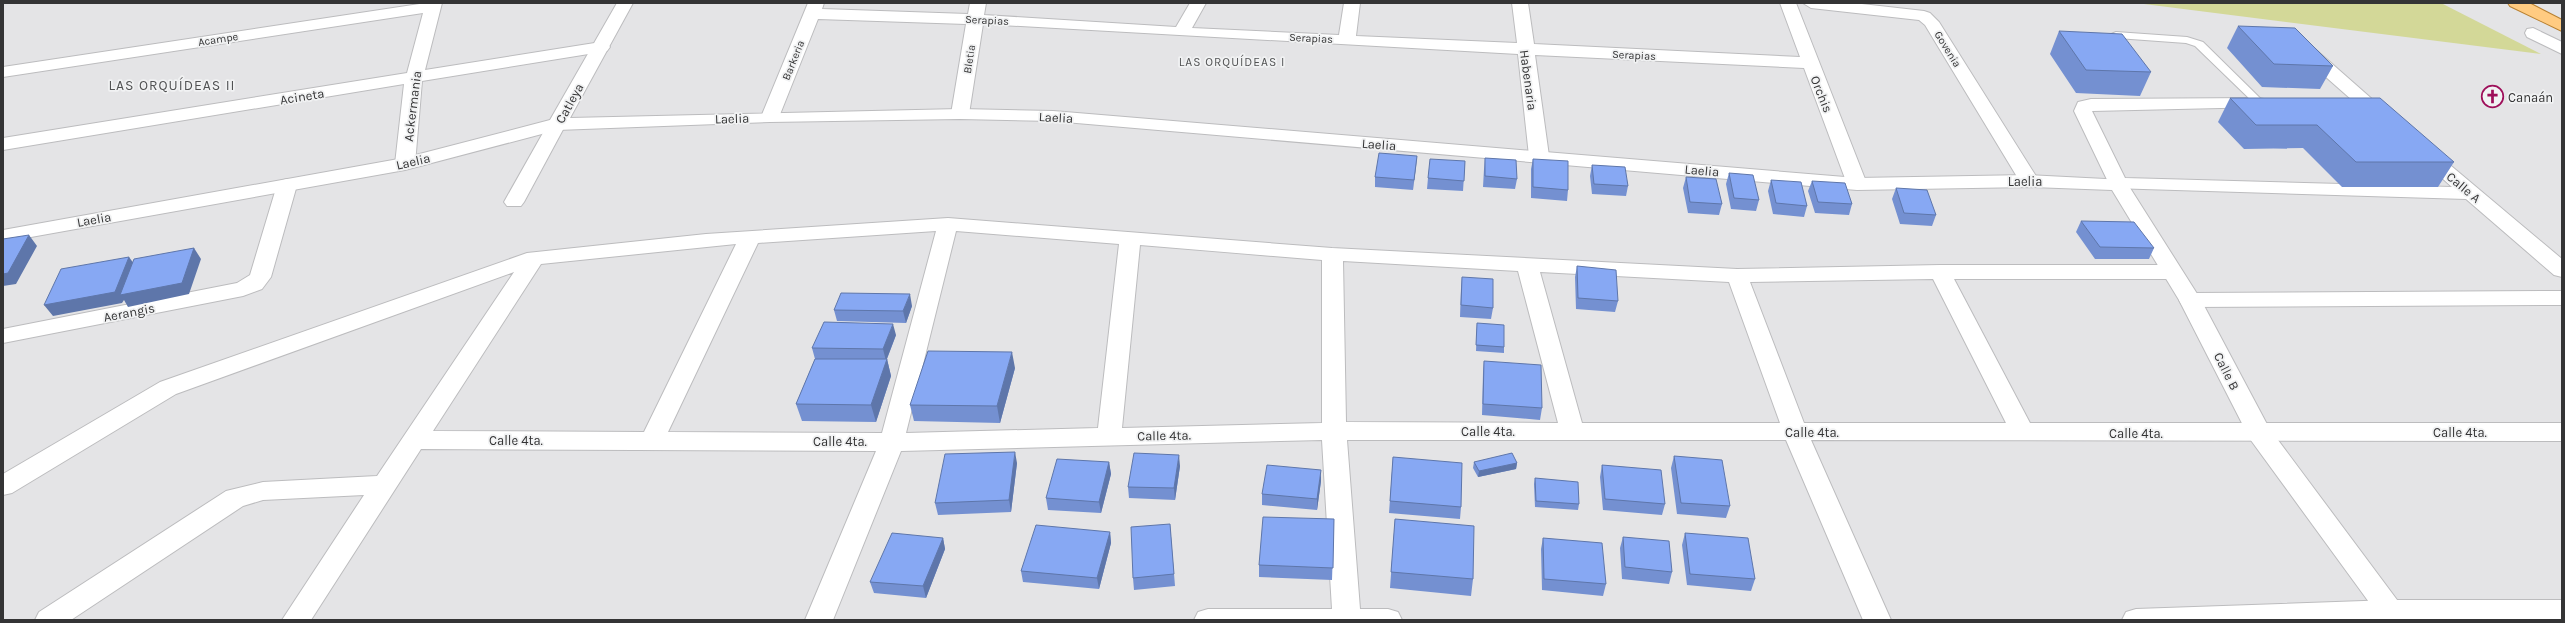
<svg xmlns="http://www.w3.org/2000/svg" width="2565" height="623" font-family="Karla,sans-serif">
<rect width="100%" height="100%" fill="#e4e4e6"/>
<path fill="#d3d898" d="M 2136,3 L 2441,3 L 2541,54 Z"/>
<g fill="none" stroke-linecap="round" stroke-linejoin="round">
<defs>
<path id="service" d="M 2116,32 L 2187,37 L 2203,42 L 2265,103 L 2264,105 L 2256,105 L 2195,46 L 2186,43 L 2117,38 L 2107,41 L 2102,38 Z"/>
<path id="minor" d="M 426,3 L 442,3 L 425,70 L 601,42 L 607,43 L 610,47 L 607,51 L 601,52 L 422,81 L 415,164 L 412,168 L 398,168 L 395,164 L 404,84 L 3,150 L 3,138 L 407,73 L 423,13 L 3,77 L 3,67 Z
M 808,3 L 824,3 L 822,9 L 968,14 L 970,3 L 986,3 L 984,15 L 1176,27 L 1190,3 L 1206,3 L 1192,28 L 1339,35 L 1344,3 L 1360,3 L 1356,36 L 1517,43 L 1512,3 L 1528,3 L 1534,44 L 1800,57 L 1780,3 L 1796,3 L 1867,184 L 1864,188 L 1850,188 L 1847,184 L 1804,68 L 1535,55 L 1549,156 L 1546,160 L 1532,160 L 1529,156 L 1518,54 L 983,24 L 969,114 L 966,118 L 954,118 L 951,114 L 966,24 L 818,19 L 779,117 L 776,121 L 764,121 L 761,117 Z
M 1803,3 L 1853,3 L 1924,11 L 1930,13 L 1939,22 L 2039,181 L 2036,185 L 2022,185 L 1925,25 L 1919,20 L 1811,8 Z
M 2533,28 L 2562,42 L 2562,54 L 2527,37 L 2525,33 L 2527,29 Z
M 2308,47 L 2314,48 L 2389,114 L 2392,118 L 2389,122 L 2377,122 L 2302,56 L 2299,52 L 2302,48 Z
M 2258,98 L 2264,99 L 2267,103 L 2264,107 L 2092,111 L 2125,178 L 2452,187 L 2414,153 L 2417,149 L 2431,149 L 2562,259 L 2562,277 L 2554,275 L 2466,199 L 2111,188 L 2074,111 L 2078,102 L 2091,99 Z
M 557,118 L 564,120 L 566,124 L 524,202 L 521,206 L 507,206 L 504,202 L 548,124 L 550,120 Z
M 287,179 L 294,181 L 297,185 L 271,277 L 262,289 L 243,296 L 3,343 L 3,329 L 237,283 L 250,275 L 277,185 L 280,181 Z
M 948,218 L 1332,248 L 1737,269 L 1940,265 L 2171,265 L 2179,267 L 2182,272 L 2179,277 L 2171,279 L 1954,279 L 2030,423 L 2562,423 L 2562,441 L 1811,440 L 1891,620 L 1863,620 L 1786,440 L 1347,440 L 1360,609 L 1388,609 L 1398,612 L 1402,620 L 1194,620 L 1198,612 L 1208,609 L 1332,609 L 1322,440 L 901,451 L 833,620 L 805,620 L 876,451 L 421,449 L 311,620 L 282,620 L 364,495 L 263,500 L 243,506 L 71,620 L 35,620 L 39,612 L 226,491 L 263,482 L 377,476 L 514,272 L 176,394 L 12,493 L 3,495 L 3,474 L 160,382 L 527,253 L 706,234 ZM 936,231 L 882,433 L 668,432 L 758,243 ZM 956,231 L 1119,244 L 1098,428 L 906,433 ZM 736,244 L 644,432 L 433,431 L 541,264 ZM 1140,245 L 1322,260 L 1322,423 L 1122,428 ZM 1343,261 L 1518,271 L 1558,423 L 1346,422 ZM 1540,272 L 1729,282 L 1780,423 L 1582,423 ZM 1933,279 L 2006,423 L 1804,423 L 1750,282 Z
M 2562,291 L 2562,305 L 2190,307 L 2182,305 L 2179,300 L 2182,295 L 2190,293 Z
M 2392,600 L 2562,600 L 2562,620 L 2122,620 L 2126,612 L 2136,609 Z"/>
<path id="tertiary" d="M 617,3 L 633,3 L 570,118 L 960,109 L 1053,111 L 1857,178 L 2029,175 L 2125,180 L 2201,300 L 2269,428 L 2412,620 L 2382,620 L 2250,439 L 2179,300 L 2112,190 L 2029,187 L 1857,190 L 1053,121 L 960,119 L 770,122 L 557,130 L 405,170 L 3,242 L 3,230 L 404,158 L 550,120 Z"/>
<path id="primary" d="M 2508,3 L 2529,3 L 2562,20 L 2562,31 L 2510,6 Z"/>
</defs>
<use href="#service" stroke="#bcbcbe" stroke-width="2"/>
<use href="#minor" stroke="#bcbcbe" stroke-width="2"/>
<use href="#tertiary" stroke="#bcbcbe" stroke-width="2"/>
<use href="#primary" stroke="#b88030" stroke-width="2"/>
<use href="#service" fill="#fff" fill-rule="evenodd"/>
<use href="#minor" fill="#fff" fill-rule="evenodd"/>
<use href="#tertiary" fill="#fff" fill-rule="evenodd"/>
<use href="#primary" fill="#ffcb81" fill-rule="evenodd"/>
</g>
<path fill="#7490d1" d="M 2238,26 L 2333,66 L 2320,89 L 2262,87 L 2227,48 Z
M 2059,31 L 2151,72 L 2140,96 L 2076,93 L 2050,54 Z
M 2230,98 L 2454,162 L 2438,187 L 2342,187 L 2303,148 L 2244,149 L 2218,122 Z
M 1417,156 L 1413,190 L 1375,187 L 1375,177 Z
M 1485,158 L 1517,179 L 1515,189 L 1483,187 L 1484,169 Z
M 1533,159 L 1568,190 L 1567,201 L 1531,198 L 1531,169 Z
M 1465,161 L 1463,191 L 1427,189 L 1428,178 Z
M 1592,165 L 1628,186 L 1626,196 L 1592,194 L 1590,176 Z
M 1729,173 L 1759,200 L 1756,211 L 1731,209 L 1726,184 Z
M 1686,177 L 1722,204 L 1719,215 L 1688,213 L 1683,188 Z
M 1771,180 L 1807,206 L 1804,217 L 1773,214 L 1768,191 Z
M 1812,181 L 1852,204 L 1849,215 L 1815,213 L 1808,191 Z
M 1896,188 L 1936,215 L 1932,226 L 1900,224 L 1892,199 Z
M 2081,221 L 2154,248 L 2149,259 L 2095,259 L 2076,232 Z
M 1577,266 L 1618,301 L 1615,312 L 1576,309 L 1575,277 Z
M 1462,277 L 1493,308 L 1491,319 L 1460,317 L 1461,288 Z
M 912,306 L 906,323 L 837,321 L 834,310 Z
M 1477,323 L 1504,347 L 1504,353 L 1476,351 Z
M 896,335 L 887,359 L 891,376 L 876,422 L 802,421 L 796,404 L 815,359 L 812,348 Z
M 1484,361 L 1542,408 L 1540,420 L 1482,415 L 1483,372 Z
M 1015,368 L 1000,423 L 914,421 L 910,405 Z
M 1674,456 L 1730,506 L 1726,518 L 1677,514 L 1671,468 Z
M 1393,457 L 1461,507 L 1460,519 L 1389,513 Z
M 1109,462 L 1111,474 L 1101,513 L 1048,510 L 1046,498 Z
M 1474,462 L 1517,463 L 1516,469 L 1478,477 L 1473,468 Z
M 1017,463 L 1011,512 L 938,515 L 935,503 Z
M 1602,465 L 1665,504 L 1662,515 L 1603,510 L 1600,477 Z
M 1180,466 L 1175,500 L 1129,498 L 1128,487 Z
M 1535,478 L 1579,504 L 1578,510 L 1535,507 L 1534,484 Z
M 1321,481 L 1317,510 L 1262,505 L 1262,494 Z
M 1334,519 L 1332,580 L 1259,577 L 1259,565 Z
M 1395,519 L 1473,579 L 1471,596 L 1390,588 Z
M 1170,524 L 1175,586 L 1134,590 L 1133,578 Z
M 1110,532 L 1111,543 L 1099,589 L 1023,582 L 1021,571 Z
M 1685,533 L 1755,579 L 1751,591 L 1687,585 L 1682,545 Z
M 1623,537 L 1672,572 L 1669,584 L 1622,579 L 1620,548 Z
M 943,538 L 945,549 L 926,598 L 874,593 L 870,582 Z
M 1543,538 L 1606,584 L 1603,596 L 1542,590 L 1541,549 Z"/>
<path fill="#5e76aa" d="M 1417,156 L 1416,167 L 1413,190 L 1414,180 Z
M 29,235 L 37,246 L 16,284 L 3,286 L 3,274 Z
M 194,248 L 201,259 L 189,294 L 128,307 L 124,300 L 122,303 L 53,316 L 44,305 L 129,257 L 137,268 Z
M 910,294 L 912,306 L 906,323 L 903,311 Z
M 893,324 L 896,335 L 886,361 L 883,349 Z
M 1012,352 L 1015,368 L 1000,423 L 997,406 Z
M 887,359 L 891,376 L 876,422 L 871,405 Z
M 1015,452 L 1017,463 L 1011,512 L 1009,500 Z
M 1179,455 L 1180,466 L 1175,500 L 1174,488 Z
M 1109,462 L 1111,474 L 1101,513 L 1099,502 Z
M 1517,463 L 1516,469 L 1478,477 L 1479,471 Z
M 1321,470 L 1321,481 L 1317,510 L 1317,499 Z
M 1110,532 L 1111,543 L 1099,589 L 1097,578 Z
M 943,538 L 945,549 L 926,598 L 923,586 Z"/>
<path fill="#87a8f3" stroke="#5e76aa" d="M 2238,26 L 2295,28 L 2333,66 L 2274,64 Z
M 2059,31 L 2122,34 L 2151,72 L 2086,70 Z
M 2230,98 L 2380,98 L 2454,162 L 2356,162 L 2317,125 L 2256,125 Z
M 1379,153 L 1417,156 L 1414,180 L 1375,177 Z
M 1485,158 L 1516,160 L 1517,179 L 1485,176 Z
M 1430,159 L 1465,161 L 1464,181 L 1428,178 Z
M 1533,159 L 1568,161 L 1568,190 L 1533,187 Z
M 1592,165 L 1625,167 L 1628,186 L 1594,184 Z
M 1729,173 L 1753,175 L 1759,200 L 1734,198 Z
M 1686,177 L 1716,179 L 1722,204 L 1690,202 Z
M 1771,180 L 1801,182 L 1807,206 L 1776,203 Z
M 1812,181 L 1845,183 L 1852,204 L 1818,202 Z
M 1896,188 L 1927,190 L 1936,215 L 1904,213 Z
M 2081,221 L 2134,222 L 2154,248 L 2100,247 Z
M 29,235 L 8,273 L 3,274 L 3,239 Z
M 194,248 L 182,283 L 120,295 L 134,259 Z
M 129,257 L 115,292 L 44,305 L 61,269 Z
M 1577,266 L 1616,270 L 1618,301 L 1578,298 Z
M 1462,277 L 1493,279 L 1493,308 L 1461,305 Z
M 841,293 L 910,294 L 903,311 L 834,310 Z
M 824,322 L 893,324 L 883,349 L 812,348 Z
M 1477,323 L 1504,325 L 1504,347 L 1476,345 Z
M 928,351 L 1012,352 L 997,406 L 910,405 Z
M 815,359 L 887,359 L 871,405 L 796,404 Z
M 1484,361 L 1541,365 L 1542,408 L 1483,404 Z
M 1015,452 L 1009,500 L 935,503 L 945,454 Z
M 1134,453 L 1179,455 L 1174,488 L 1128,487 Z
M 1512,453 L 1517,463 L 1479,471 L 1474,462 Z
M 1674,456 L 1722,460 L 1730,506 L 1681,503 Z
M 1393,457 L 1462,463 L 1461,507 L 1390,501 Z
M 1057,459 L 1109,462 L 1099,502 L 1046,498 Z
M 1267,465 L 1321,470 L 1317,499 L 1262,494 Z
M 1602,465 L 1661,470 L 1665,504 L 1605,499 Z
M 1535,478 L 1578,482 L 1579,504 L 1536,501 Z
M 1263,517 L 1334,519 L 1333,568 L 1259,565 Z
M 1395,519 L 1474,526 L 1473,579 L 1391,572 Z
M 1170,524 L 1174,574 L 1133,578 L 1131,527 Z
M 1036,525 L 1110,532 L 1097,578 L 1021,571 Z
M 892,533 L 943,538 L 923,586 L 870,582 Z
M 1685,533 L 1748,538 L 1755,579 L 1690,574 Z
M 1623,537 L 1669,541 L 1672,572 L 1625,567 Z
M 1543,538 L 1602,543 L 1606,584 L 1544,579 Z"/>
<defs>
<symbol id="church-ring" viewBox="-11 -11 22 22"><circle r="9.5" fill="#f1f2f3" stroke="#9e0f5a" stroke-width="1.5"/><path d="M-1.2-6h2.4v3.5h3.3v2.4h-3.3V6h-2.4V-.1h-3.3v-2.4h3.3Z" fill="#9e0f5a"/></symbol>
</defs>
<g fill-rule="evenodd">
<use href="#church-ring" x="2480" y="84" width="25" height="25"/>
</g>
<g text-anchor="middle" stroke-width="3.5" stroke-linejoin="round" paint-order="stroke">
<g font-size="11" fill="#343435" stroke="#f1f2f3">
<text transform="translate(987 20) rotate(3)" y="4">Serapias</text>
<text transform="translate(1311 38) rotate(3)" y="4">Serapias</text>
<text transform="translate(218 39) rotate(-9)" y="4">Acampe</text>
<text transform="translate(1948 49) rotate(58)" y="4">Govenia</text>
<text transform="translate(1634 55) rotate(3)" y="4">Serapias</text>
<text transform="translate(969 59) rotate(-81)" y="4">Bletia</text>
<text transform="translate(793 60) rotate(-68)" y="4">Barkeria</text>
</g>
<g font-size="12" letter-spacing="1" fill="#515253" stroke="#f1f2f3">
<text x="1232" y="66">LAS ORQUÍDEAS I</text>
</g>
<g font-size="13" fill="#343435" stroke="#f1f2f3">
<text transform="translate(1529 80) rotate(82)" y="5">Habenaria</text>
<text transform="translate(1822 94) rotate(68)" y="5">Orchis</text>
<text transform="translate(302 96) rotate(-9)" y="5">Acineta</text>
<text transform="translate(569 103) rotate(-61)" y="5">Catleya</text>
<text transform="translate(412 106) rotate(-83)" y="5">Ackermania</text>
<text transform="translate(1056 117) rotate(3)" y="5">Laelia</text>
<text transform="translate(732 118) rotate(-2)" y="5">Laelia</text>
<text transform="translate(1379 144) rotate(4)" y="5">Laelia</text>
<text transform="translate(413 161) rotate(-13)" y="5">Laelia</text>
<text transform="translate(1702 170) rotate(5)" y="5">Laelia</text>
<text x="2025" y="186">Laelia</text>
<text transform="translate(2464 187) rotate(40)" y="5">Calle A</text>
<text transform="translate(94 219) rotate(-10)" y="5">Laelia</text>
<text transform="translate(129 312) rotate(-11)" y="5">Aerangis</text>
<text transform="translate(2227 371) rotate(63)" y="5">Calle B</text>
<text x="1488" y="436">Calle 4ta.</text>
<text x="1812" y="437">Calle 4ta.</text>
<text x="2460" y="437">Calle 4ta.</text>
<text x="2136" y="438">Calle 4ta.</text>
<text transform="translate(1164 435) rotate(-1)" y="5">Calle 4ta.</text>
<text x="516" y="445">Calle 4ta.</text>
<text x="840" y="446">Calle 4ta.</text>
</g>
<g font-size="13" fill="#343435" stroke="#f1f2f3" text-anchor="start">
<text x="2508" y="102">Canaán</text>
</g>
<g font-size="14" letter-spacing="1" fill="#515253" stroke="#f1f2f3">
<text x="172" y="90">LAS ORQUÍDEAS II</text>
</g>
</g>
<rect width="2565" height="623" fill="none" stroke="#343435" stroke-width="8"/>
</svg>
